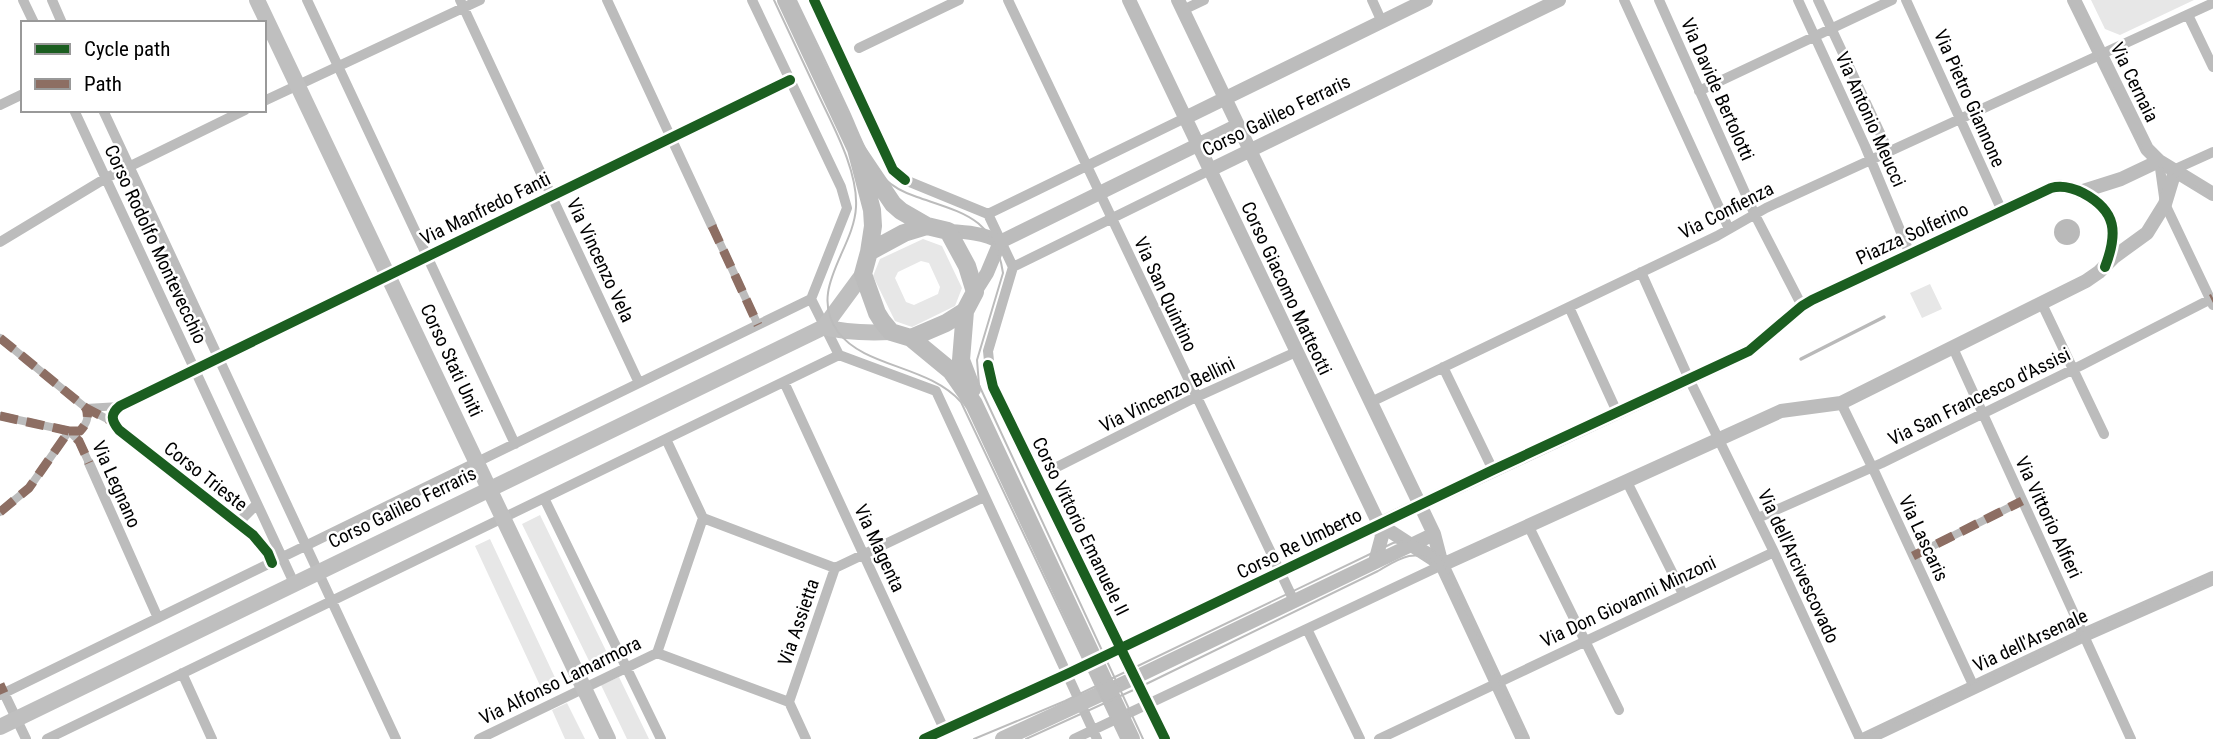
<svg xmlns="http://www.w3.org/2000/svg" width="2213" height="739" font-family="'Roboto Condensed',sans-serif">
<rect width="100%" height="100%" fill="#fff"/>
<path fill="#e7e7e7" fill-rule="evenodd" d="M 2091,0 L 2194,0 L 2120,35 L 2105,29 Z
M 923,239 L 942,246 L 962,288 L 955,306 L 912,327 L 895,321 L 873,276 L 880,259 ZM 921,261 L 929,263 L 940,287 L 938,294 L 914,305 L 906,302 L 895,278 L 898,272 Z
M 1930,284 L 1942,309 L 1922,318 L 1910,293 Z
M 540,515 L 610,659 L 592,667 L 522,524 Z
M 490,539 L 558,684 L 543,692 L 475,546 Z
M 619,677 L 649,739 L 627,739 L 601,685 Z
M 567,703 L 585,739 L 565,739 L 552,710 Z"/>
<path fill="#b9b9b9" d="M2054 232a13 13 0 1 1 26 0a13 13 0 1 1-26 0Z"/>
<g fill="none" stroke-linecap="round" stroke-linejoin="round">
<path stroke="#b9b9b9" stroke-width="3.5" d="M 1801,359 L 1884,317"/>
<path stroke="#bcbcbc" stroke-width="8" d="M 712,226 L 758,325
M 0,338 L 86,408 L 113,422
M 86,408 L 120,406
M 0,416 L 69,431 L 79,441 L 89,463
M 69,431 L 80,431 C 87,423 89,418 86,408
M 0,512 L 29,488 L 69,431
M 1913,556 L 2022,501"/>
<path stroke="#bcbcbc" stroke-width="10" d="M 23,0 L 34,23
M 52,0 L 62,23
M 307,0 L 515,444
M 460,0 L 639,383
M 607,0 L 712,226
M 752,0 L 841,187 L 847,208 L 811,299 L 839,355 L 936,391 L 1097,739
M 814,0 L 893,170 L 905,180 L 988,214 L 1013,267 L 988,351 L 991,381 L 1165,739
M 1008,0 L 1294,601
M 1372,0 L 1382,22
M 1624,0 L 1729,229
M 1659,0 L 1755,215 L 1802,306
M 1798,0 L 1865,146 L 1910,254
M 1818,0 L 1889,152
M 1906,0 L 2002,211
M 1183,10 L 1204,0
M 2188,15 L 2213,67
M 859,48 L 959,0
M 1699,91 L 1892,0
M 264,101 L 480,0
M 0,105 L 23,94
M 74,110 L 294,583
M 103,110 L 396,739
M 2159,161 L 2165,204 L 2213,305
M 2171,171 L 2213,152
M 988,214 L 1185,118
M 0,242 L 106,178 L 245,110
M 1013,267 L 1210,170
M 1641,272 L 1689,379 L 1774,552 L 1860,739
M 2042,304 L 2104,434
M 1569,307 L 1617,412
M 1953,348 L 2131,739
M 1443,367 L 1493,470
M 784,382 L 944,729
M 1371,402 L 1717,236 L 1766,208 L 2213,3
M 1841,403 L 1876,475 L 1974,687
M 89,463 L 158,618
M 1053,469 L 1190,400 L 1296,352
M 1627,482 L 1683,594
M 544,498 L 661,739
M 703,518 L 835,568
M 1758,518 L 1882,463 L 2082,365 L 2211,299
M 238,523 L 257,504
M 1529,527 L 1619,710
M 272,563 L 268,553 L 253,535 L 119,430 C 111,420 110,414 120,406 L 790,80
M 835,568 L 984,497
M 1307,629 L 1360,739
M 657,653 L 703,518 L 666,439
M 657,653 L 789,702
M 182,673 L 212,739
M 4,693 L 26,739
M 0,695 L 811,299
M 47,739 L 839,355
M 479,739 L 657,653
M 806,739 L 789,702 L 835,568
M 924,739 L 1067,674 L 1379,524
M 1074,739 L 1442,565
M 1379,739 L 1774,552"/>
<path stroke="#bcbcbc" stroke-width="14" d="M 1129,0 L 1379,524 L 1442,565
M 1178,0 L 1434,534 L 1442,565 L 1523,739
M 2074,0 L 2147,149 L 2159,161 L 2213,194
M 1185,118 L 1426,0
M 1210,170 L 1559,0
M 2080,192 L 2121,179 L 2159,161
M 948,231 C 965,232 984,233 1000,242
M 975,292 L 987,273 L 1000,242 L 1238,125
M 1379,524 L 1749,351 L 1802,306 L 1812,300 L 2051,188 C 2062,185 2073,188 2083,193 C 2117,211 2118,233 2105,267
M 1375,562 L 1382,536 L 1379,524
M 1442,565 L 1781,411 L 1841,403 L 2086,281 L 2099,272 L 2114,257 L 2147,233 L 2165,204 L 2175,171
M 1109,690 L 1434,534
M 1865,739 L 2084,635 L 2213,578"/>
<path stroke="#bfbfbf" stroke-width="16" d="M 257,0 L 608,739
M 824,327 C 846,333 868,333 891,332
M 0,727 L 824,327 L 863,274
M 1003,739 L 1109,690"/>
<path stroke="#bcbcbc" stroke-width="18" d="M 786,0 L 856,149 L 893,204 L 901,211 L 927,226
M 856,149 L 872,210 L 873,226 L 869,252 L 863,274 L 877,313 L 882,321 L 891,332 L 911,338 L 946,323 L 965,311 L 975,292 L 967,266 L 948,231 L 927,226 L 904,233 L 869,252
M 965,311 L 961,360 L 972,389
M 911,338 L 951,371 L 974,404 L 1131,739"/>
<path stroke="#bcbcbc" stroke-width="2" d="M 774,0 C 789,32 804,64 819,96 C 834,128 858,171 856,207 C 854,250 807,289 838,332 C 865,368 928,365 961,402 L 1121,739
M 796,0 C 814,37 832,75 849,112 C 859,134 868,161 885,179 C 894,188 905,193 917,197 C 963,213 995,218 1003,273 L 977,360 L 979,385 L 1143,739
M 2070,0 L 2143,150 L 2160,167 L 2213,197
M 974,739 L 1065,701 L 1393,543 C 1413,538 1429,544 1442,559 L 1526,739
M 1026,739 L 1140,687 L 1378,571 C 1397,560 1416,546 1436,564
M 1858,739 L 2083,633 L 2213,576"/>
<path stroke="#8d6e63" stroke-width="9" stroke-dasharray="18 9" stroke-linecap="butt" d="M 712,226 L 758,325
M 2211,299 L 2213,298
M 0,338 L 86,408 L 113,422
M 0,416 L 69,431 L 79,441 L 89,463
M 69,431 L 80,431 C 87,423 89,418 86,408
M 0,512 L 29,488 L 69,431
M 1913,556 L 2022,501
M 0,684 L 4,693"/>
<defs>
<path id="cycleway" d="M 814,0 L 893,170 L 905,180
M 988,365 L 993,387 L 1165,739
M 272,563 L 268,553 L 253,535 L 119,430 C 111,420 110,414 120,406 L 790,80
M 924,739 L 1067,674 L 1493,470 L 1749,351 L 1802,306 L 1812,300 L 2051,188 C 2062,185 2073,188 2083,193 C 2117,211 2118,233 2105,267"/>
</defs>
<use href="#cycleway" stroke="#fff" stroke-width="15"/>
<use href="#cycleway" stroke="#1b5e20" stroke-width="10"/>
</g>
<g text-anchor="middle" stroke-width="5" stroke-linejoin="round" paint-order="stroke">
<g font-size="19" fill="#000" stroke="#fff">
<text transform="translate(2135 82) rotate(64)" y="7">Via Cernaia</text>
<text transform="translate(1718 89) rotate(66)" y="7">Via Davide Bertolotti</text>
<text transform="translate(1970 98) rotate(66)" y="7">Via Pietro Giannone</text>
<text transform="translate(1276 115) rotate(-26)" y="7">Corso Galileo Ferraris</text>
<text transform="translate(1871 119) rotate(66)" y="7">Via Antonio Meucci</text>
<text transform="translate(485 208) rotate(-26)" y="7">Via Manfredo Fanti</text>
<text transform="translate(1726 210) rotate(-27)" y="7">Via Confienza</text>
<text transform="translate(1912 233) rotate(-25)" y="7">Piazza Solferino</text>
<text transform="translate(156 244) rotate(65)" y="7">Corso Rodolfo Montevecchio</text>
<text transform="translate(601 260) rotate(65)" y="7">Via Vincenzo Vela</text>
<text transform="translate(1287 288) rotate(65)" y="7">Corso Giacomo Matteotti</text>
<text transform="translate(1166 294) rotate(65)" y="7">Via San Quintino</text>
<text transform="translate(452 360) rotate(65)" y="7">Corso Stati Uniti</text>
<text transform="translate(1167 394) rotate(-26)" y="7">Via Vincenzo Bellini</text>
<text transform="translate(1979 396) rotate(-26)" y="7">Via San Francesco d'Assisi</text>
<text transform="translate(206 476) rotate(38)" y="7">Corso Trieste</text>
<text transform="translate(117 484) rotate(66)" y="7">Via Legnano</text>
<text transform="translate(402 507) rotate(-26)" y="7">Corso Galileo Ferraris</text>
<text transform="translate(2049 517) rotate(65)" y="7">Via Vittorio Alfieri</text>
<text transform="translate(1081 526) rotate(64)" y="7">Corso Vittorio Emanuele II</text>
<text transform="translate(1924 538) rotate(65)" y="7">Via Lascaris</text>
<text transform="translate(1299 543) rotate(-26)" y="7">Corso Re Umberto</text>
<text transform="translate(880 548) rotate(65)" y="7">Via Magenta</text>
<text transform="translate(1799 566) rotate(65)" y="7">Via dell'Arcivescovado</text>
<text transform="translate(1628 601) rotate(-25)" y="7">Via Don Giovanni Minzoni</text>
<text transform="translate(798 622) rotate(-71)" y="7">Via Assietta</text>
<text transform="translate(2030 640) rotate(-25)" y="7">Via dell'Arsenale</text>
<text transform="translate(560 680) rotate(-26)" y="7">Via Alfonso Lamarmora</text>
</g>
</g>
<rect x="21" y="21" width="245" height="91" fill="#ffffff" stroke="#999999" stroke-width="2"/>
<rect x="35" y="44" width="35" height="10" fill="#1b5e20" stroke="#999999" stroke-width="2"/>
<text x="84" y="56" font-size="21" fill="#000000">Cycle path</text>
<rect x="35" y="79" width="35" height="10" fill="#8d6e63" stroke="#999999" stroke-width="2"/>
<text x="84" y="91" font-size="21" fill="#000000">Path</text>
</svg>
